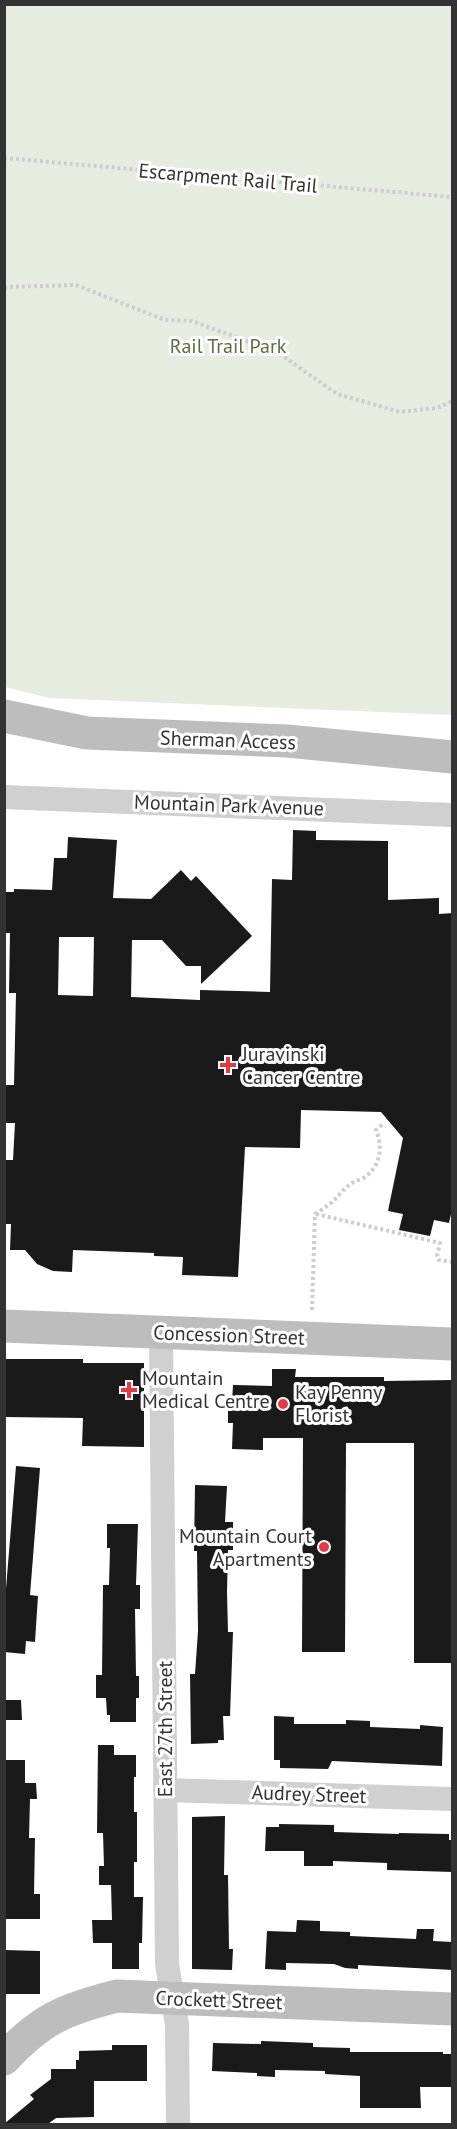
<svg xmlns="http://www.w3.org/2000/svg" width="457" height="2129" font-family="'PT Sans',sans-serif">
<rect width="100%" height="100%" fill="#fff"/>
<path fill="#e6ecdf" d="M 5,4 L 452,5 L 452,715 L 49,698 L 5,687 Z"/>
<path fill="#1a1a1a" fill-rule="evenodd" d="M 293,830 L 316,831 L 316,840 L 388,841 L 388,900 L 439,898 L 439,914 L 453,913 L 453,1205 L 449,1223 L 434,1220 L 430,1236 L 399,1230 L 403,1214 L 388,1211 L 403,1138 L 381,1112 L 301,1110 L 300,1148 L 245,1147 L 238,1277 L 182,1275 L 183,1257 L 154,1256 L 154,1253 L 73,1250 L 72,1272 L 53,1271 L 37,1264 L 25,1250 L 10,1250 L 11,1224 L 4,1224 L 4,1160 L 13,1160 L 15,1123 L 4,1123 L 4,1085 L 14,1085 L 16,993 L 9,993 L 10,933 L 4,933 L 4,892 L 14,892 L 14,889 L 52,890 L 54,858 L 67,858 L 68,837 L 117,840 L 113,898 L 151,899 L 181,870 L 191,881 L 196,876 L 252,936 L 201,984 L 201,966 L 186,966 L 162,940 L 132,940 L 131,997 L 200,1000 L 200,990 L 270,992 L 272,879 L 292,880 ZM 59,937 L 94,937 L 93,996 L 58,995 Z
M 4,1359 L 83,1359 L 83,1363 L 144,1363 L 144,1447 L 82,1446 L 83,1418 L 4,1417 Z
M 272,1369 L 296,1369 L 295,1377 L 384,1377 L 384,1381 L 453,1380 L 453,1663 L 414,1663 L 414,1443 L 346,1443 L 345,1652 L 302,1652 L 303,1438 L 263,1438 L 263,1450 L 232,1449 L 233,1423 L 228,1423 L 228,1403 L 232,1403 L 233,1385 L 272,1386 Z
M 16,1466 L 40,1468 L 30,1595 L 38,1596 L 35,1642 L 26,1641 L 25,1654 L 4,1652 L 4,1613 Z
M 195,1485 L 227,1486 L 225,1522 L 233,1522 L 233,1550 L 228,1550 L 227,1592 L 228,1632 L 233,1632 L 230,1716 L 223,1716 L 224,1740 L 218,1740 L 218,1743 L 191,1744 L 190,1674 L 195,1674 L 198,1631 L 197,1551 L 194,1551 Z
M 107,1524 L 138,1524 L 136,1585 L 140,1585 L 140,1609 L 135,1609 L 136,1676 L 139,1676 L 139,1698 L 136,1698 L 136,1722 L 110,1722 L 110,1715 L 107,1715 L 106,1698 L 96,1698 L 96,1675 L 102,1675 L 103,1585 L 109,1585 L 110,1548 L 107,1548 Z
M 4,1700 L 21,1700 L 22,1720 L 4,1720 Z
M 274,1716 L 294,1717 L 294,1724 L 346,1724 L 346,1720 L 370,1721 L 370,1727 L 420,1729 L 420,1725 L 443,1727 L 442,1766 L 332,1761 L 328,1769 L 280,1768 L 280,1760 L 274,1760 Z
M 98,1745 L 114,1745 L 114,1755 L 136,1755 L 136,1777 L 134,1777 L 134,1812 L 137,1812 L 137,1862 L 134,1862 L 134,1897 L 143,1897 L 142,1943 L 139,1943 L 139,1969 L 112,1969 L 112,1943 L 93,1943 L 92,1920 L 112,1920 L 111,1885 L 99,1885 L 99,1866 L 104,1866 L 103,1833 L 97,1833 Z
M 4,1760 L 25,1760 L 25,1783 L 36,1783 L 37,1799 L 30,1799 L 29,1838 L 35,1838 L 34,1894 L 40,1894 L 40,1919 L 4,1919 Z
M 225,1816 L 224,1875 L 228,1875 L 229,1949 L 233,1949 L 232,1970 L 192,1969 L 192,1817 Z
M 279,1824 L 334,1825 L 334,1832 L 399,1834 L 399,1833 L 449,1834 L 449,1840 L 453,1840 L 453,1872 L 387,1870 L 387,1863 L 333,1861 L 333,1866 L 304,1866 L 304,1851 L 265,1851 L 266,1827 L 279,1827 Z
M 297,1920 L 320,1921 L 320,1931 L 350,1932 L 350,1936 L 416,1939 L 417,1929 L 434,1929 L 433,1941 L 453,1942 L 453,1970 L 358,1965 L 358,1969 L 345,1968 L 334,1964 L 286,1963 L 286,1970 L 265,1969 L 267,1931 L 296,1932 Z
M 4,1950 L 40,1951 L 40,1994 L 4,1994 Z
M 261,2041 L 313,2043 L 313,2047 L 350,2048 L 350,2052 L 443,2052 L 443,2054 L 453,2054 L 453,2087 L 420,2087 L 421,2108 L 360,2108 L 360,2076 L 325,2074 L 325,2071 L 275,2070 L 275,2077 L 257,2076 L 257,2073 L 212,2071 L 213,2043 L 261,2044 Z
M 112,2045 L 147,2045 L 147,2081 L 94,2081 L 94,2117 L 56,2118 L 48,2124 L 4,2124 L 34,2099 L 30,2095 L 51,2079 L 51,2069 L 76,2069 L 76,2060 L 79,2060 L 79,2051 L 112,2050 Z"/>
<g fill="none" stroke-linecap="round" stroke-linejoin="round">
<path stroke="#cdcdcd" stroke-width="4" stroke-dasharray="3 3" stroke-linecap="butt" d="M 4,158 L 452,197
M 4,287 L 76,285 L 165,320 L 192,321 L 277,352 L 337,394 L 400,412 L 437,408 L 452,401
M 316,1214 L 440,1243 L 437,1256 L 439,1260 L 452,1262
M 312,1310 L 315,1214 C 320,1211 326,1207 331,1203 C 338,1197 344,1188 352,1183 C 356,1180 361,1180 365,1177 C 381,1165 383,1147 376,1130 L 384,1123"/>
<path stroke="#d0d0d0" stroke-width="24" d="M 4,797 L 452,815
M 161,1332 L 167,1964 L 177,2025 L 178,2124
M 165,1790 L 452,1799"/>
<path stroke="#bdbdbd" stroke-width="33" d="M 4,716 L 87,733 L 287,741 L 452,757
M 4,1326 L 452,1344
M 4,2059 C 41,2019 65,2009 117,1996 L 452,2009"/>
</g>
<g fill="#e63946" stroke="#fff" stroke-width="2">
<path d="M225 1056h6v6h6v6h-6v6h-6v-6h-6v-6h6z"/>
<path d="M126 1381h6v6h6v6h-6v6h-6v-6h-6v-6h6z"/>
<circle cx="283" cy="1404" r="6"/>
<circle cx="324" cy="1547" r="6"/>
</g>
<g text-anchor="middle" stroke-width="6" stroke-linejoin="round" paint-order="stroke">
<g font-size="20" fill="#333" stroke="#fff">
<text transform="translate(228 178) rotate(5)" y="7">Escarpment Rail Trail</text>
<text transform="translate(228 740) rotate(2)" y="7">Sherman Access</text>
<text transform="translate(229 805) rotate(2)" y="7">Mountain Park Avenue</text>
<text transform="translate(229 1335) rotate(2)" y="7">Concession Street</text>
<text transform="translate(165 1729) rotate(-90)" y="7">East 27th Street</text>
<text transform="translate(309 1794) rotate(2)" y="7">Audrey Street</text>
<text transform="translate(219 2000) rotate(2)" y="7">Crockett Street</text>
</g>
<g font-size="20" fill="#56703f" stroke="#fff">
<text x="228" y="353">Rail Trail Park</text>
</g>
<g font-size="20" fill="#333" stroke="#fff" text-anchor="start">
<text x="242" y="1061">Juravinski<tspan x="242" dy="23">Cancer Centre</tspan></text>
<text x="142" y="1385">Mountain<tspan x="142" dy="23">Medical Centre</tspan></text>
<text x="295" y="1399">Kay Penny<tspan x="295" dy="23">Florist</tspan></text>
<text x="312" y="1543" text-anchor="end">Mountain Court<tspan x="312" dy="23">Apartments</tspan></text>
</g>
</g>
<rect width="457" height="2129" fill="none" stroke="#333333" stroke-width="12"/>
</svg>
